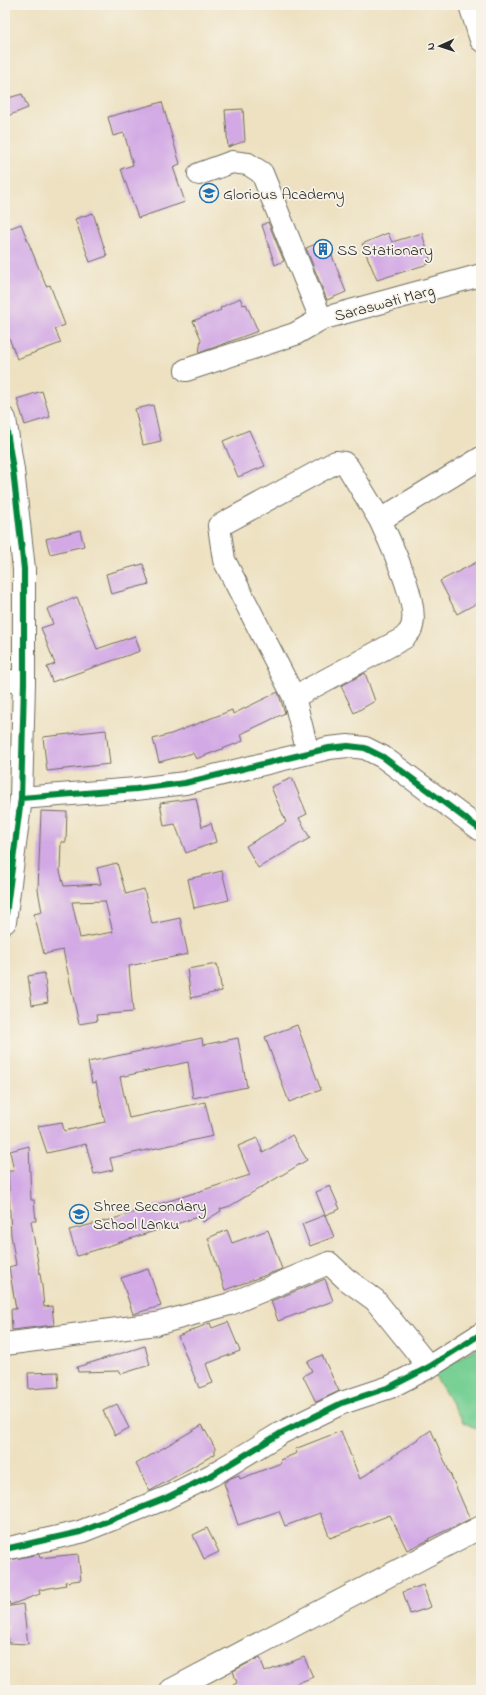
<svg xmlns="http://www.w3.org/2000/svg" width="486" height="1695" font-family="'Indie Flower',sans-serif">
<rect width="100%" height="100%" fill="#f7f3e8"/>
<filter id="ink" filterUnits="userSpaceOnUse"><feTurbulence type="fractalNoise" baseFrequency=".025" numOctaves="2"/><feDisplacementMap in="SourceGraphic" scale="8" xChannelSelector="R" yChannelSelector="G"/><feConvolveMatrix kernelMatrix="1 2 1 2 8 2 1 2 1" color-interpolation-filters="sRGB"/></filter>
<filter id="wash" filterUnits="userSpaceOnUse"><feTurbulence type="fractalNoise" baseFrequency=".012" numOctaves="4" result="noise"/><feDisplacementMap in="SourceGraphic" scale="16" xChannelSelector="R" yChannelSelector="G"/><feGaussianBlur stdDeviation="0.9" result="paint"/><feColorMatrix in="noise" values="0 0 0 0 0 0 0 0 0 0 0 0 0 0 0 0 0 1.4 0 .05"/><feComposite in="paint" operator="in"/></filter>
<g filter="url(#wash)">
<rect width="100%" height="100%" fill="#ede1c1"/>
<path fill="#78d095" stroke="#527e60" d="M 481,1345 L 481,1431 L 463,1422 L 434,1374 Z"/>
<g id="blocks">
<path fill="#d2a9e5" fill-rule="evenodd" d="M 22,94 L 28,108 L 5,117 L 5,99 Z
M 162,102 L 180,164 L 173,167 L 185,202 L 138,218 L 121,169 L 133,165 L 124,133 L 113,136 L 108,117 Z
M 243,109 L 245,141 L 228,147 L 225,110 Z
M 93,213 L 107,256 L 90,262 L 75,219 Z
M 268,222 L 284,261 L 275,265 L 262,225 Z
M 21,224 L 46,286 L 50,285 L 65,325 L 55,329 L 61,343 L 17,359 L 5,327 L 5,230 Z
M 388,233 L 392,242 L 422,233 L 431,263 L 377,280 L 362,244 Z
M 326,240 L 346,292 L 327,300 L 306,248 Z
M 240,298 L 243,305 L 246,304 L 258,331 L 199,353 L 201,339 L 193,321 L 221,310 L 220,308 Z
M 42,391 L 50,417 L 25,425 L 17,399 Z
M 153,405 L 161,441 L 143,445 L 135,409 Z
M 249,430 L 265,466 L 238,477 L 223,441 Z
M 80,530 L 84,546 L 50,554 L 46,539 Z
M 481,560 L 481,601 L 457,614 L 440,581 Z
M 143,564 L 149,584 L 111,594 L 106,574 Z
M 77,597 L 97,649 L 135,636 L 140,651 L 52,682 L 47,667 L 55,664 L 41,628 L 53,624 L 47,609 Z
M 365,673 L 375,701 L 354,713 L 341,686 Z
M 278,692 L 285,713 L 241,734 L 243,741 L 196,759 L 193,753 L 159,762 L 153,739 L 171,734 L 232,710 L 233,714 Z
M 106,730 L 110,764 L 47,771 L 43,737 Z
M 292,778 L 307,814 L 299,818 L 310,838 L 258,868 L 246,846 L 286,822 L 271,787 Z
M 196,798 L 202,827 L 211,823 L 216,842 L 186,853 L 175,824 L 164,826 L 160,803 Z
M 41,811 L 67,812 L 66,842 L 61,842 L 60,871 L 64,886 L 101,884 L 97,868 L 117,863 L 126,894 L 144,889 L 152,924 L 180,918 L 188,954 L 129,966 L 133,1012 L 96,1015 L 97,1021 L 79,1024 L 63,950 L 44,954 L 34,914 L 42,912 L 38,890 ZM 105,901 L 113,932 L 80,938 L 72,902 Z
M 222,871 L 229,900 L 194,908 L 188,879 Z
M 217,964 L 222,991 L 191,998 L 187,969 Z
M 44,973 L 48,1002 L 32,1005 L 28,976 Z
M 297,1025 L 321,1090 L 289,1102 L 265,1037 Z
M 202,1038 L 203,1045 L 238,1038 L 247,1087 L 193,1098 L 188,1062 L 120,1077 L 129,1118 L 205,1102 L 213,1136 L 110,1158 L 113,1170 L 94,1174 L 86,1144 L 47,1153 L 38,1126 L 62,1122 L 64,1131 L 105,1122 L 96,1082 L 92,1083 L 88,1062 Z
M 292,1135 L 307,1160 L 230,1206 L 220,1209 L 221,1211 L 203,1222 L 201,1216 L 77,1256 L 69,1230 L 113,1219 L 250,1175 L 238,1146 L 257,1138 L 263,1153 Z
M 29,1146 L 31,1200 L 34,1200 L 36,1221 L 31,1221 L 42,1286 L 44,1307 L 52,1306 L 54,1325 L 12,1330 L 11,1309 L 16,1309 L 9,1267 L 16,1265 L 11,1235 L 8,1171 L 14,1171 L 10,1151 Z
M 330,1186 L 340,1209 L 325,1215 L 316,1192 Z
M 325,1215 L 334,1237 L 310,1246 L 302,1224 Z
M 227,1230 L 232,1243 L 268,1230 L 282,1269 L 225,1290 L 208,1238 Z
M 148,1269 L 161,1306 L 133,1314 L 121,1278 Z
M 325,1279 L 333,1301 L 278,1321 L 271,1301 Z
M 228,1322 L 240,1351 L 206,1364 L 213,1383 L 199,1388 L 178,1336 L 210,1323 L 212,1328 Z
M 145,1346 L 150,1365 L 121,1374 L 120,1371 L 78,1372 L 77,1367 Z
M 322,1355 L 339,1391 L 316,1402 L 303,1376 L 312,1371 L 307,1362 Z
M 58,1372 L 59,1387 L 29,1389 L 28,1373 Z
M 117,1404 L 129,1428 L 115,1435 L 103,1411 Z
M 202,1425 L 215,1448 L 215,1454 L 150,1491 L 136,1464 Z
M 431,1430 L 470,1519 L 428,1539 L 429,1540 L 407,1550 L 390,1515 L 330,1538 L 320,1513 L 285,1526 L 279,1511 L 238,1525 L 224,1483 L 231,1478 L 239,1475 L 240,1479 L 281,1463 L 280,1460 L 297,1453 L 295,1449 L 341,1431 L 360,1479 Z
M 207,1528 L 219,1552 L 204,1559 L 193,1535 Z
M 39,1554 L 40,1558 L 78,1554 L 81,1580 L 65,1582 L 66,1585 L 39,1590 L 40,1594 L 10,1605 L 5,1582 L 5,1561 Z
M 423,1585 L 431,1607 L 410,1614 L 403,1592 Z
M 23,1604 L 28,1644 L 8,1643 L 8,1625 L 5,1625 L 5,1607 Z
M 260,1657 L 265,1672 L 304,1657 L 313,1677 L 281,1690 L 223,1690 L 237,1683 L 233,1671 Z"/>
</g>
</g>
<g filter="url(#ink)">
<use href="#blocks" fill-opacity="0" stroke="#6f6b60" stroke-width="1"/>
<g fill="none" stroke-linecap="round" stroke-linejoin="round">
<defs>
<path id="minor" d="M 470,5 L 481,40
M 199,174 L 232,162 L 248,164 L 262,173 L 321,319 L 481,275
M 186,370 L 295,334 L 321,319
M 5,419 L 13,470 L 24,569 L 24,683 L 21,798 L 5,922
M 5,680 L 24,683
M 294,697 L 224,560 L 219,526 L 336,462 L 344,463 L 348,467 L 380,520
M 308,753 L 294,697 L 404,638 C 405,636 408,634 410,631 C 423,610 390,542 380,520 L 481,458
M 21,798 L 136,789 L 185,783 L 329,748 L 348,746 L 365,748 L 383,757 L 481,830
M 5,1344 L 156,1324 L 230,1304 L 329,1263 L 346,1279 L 375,1300 L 429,1367
M 5,1549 L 80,1532 L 166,1498 L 212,1475 L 281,1433 L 342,1403 L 390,1387 L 429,1367 L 481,1334
M 171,1690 L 481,1527"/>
</defs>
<use href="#minor" stroke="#6f6b60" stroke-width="24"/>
<use href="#minor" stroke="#fff" stroke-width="22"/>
<defs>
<path id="cycleway" d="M 5,419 L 13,470 L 24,569 L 24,683 L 21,798 L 5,922
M 21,798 L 136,789 L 185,783 L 329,748 L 348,746 L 365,748 L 383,757 L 481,830
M 5,1549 L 80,1532 L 166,1498 L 212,1475 L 281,1433 L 342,1403 L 390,1387 L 429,1367 L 481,1334"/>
</defs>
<use href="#cycleway" stroke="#f7f3e8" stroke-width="8"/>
<use href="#cycleway" stroke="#00873e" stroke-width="6"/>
</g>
</g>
<defs>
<symbol id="school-ring" viewBox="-11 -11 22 22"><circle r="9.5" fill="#f7f3e8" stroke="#1f6fb2" stroke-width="1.5"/><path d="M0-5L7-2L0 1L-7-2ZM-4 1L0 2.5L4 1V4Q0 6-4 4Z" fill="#1f6fb2"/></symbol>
<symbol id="building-ring" viewBox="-11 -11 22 22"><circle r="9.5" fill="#f7f3e8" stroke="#1f6fb2" stroke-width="1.5"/><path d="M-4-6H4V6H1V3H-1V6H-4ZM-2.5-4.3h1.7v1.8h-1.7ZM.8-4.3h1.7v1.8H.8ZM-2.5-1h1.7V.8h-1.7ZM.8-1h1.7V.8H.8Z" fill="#1f6fb2"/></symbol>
</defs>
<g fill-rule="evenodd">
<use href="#school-ring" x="198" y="182" width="22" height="22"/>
<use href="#building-ring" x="312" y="238" width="22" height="22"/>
<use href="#school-ring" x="68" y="1203" width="22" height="22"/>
</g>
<g text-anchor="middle" stroke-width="3.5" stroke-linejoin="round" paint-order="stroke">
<g font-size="16" fill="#2b2b2b" stroke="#f7f3e8" text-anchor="start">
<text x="223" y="199">Glorious Academy</text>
<text x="337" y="255">SS Stationary</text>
<text x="93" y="1211">Shree Secondary<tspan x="93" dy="18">School Lanku</tspan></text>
</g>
<g font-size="16" fill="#2b2b2b" stroke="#f7f3e8">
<text transform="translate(384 302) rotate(-15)" y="6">Saraswati Marg</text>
</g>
</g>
<rect width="486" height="1695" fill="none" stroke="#f7f3e8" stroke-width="20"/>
<g transform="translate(440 46) rotate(267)" stroke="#f7f3e8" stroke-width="3" paint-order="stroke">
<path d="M0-3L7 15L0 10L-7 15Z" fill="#2b2b2b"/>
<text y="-6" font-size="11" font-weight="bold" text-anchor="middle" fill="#2b2b2b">N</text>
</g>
</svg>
